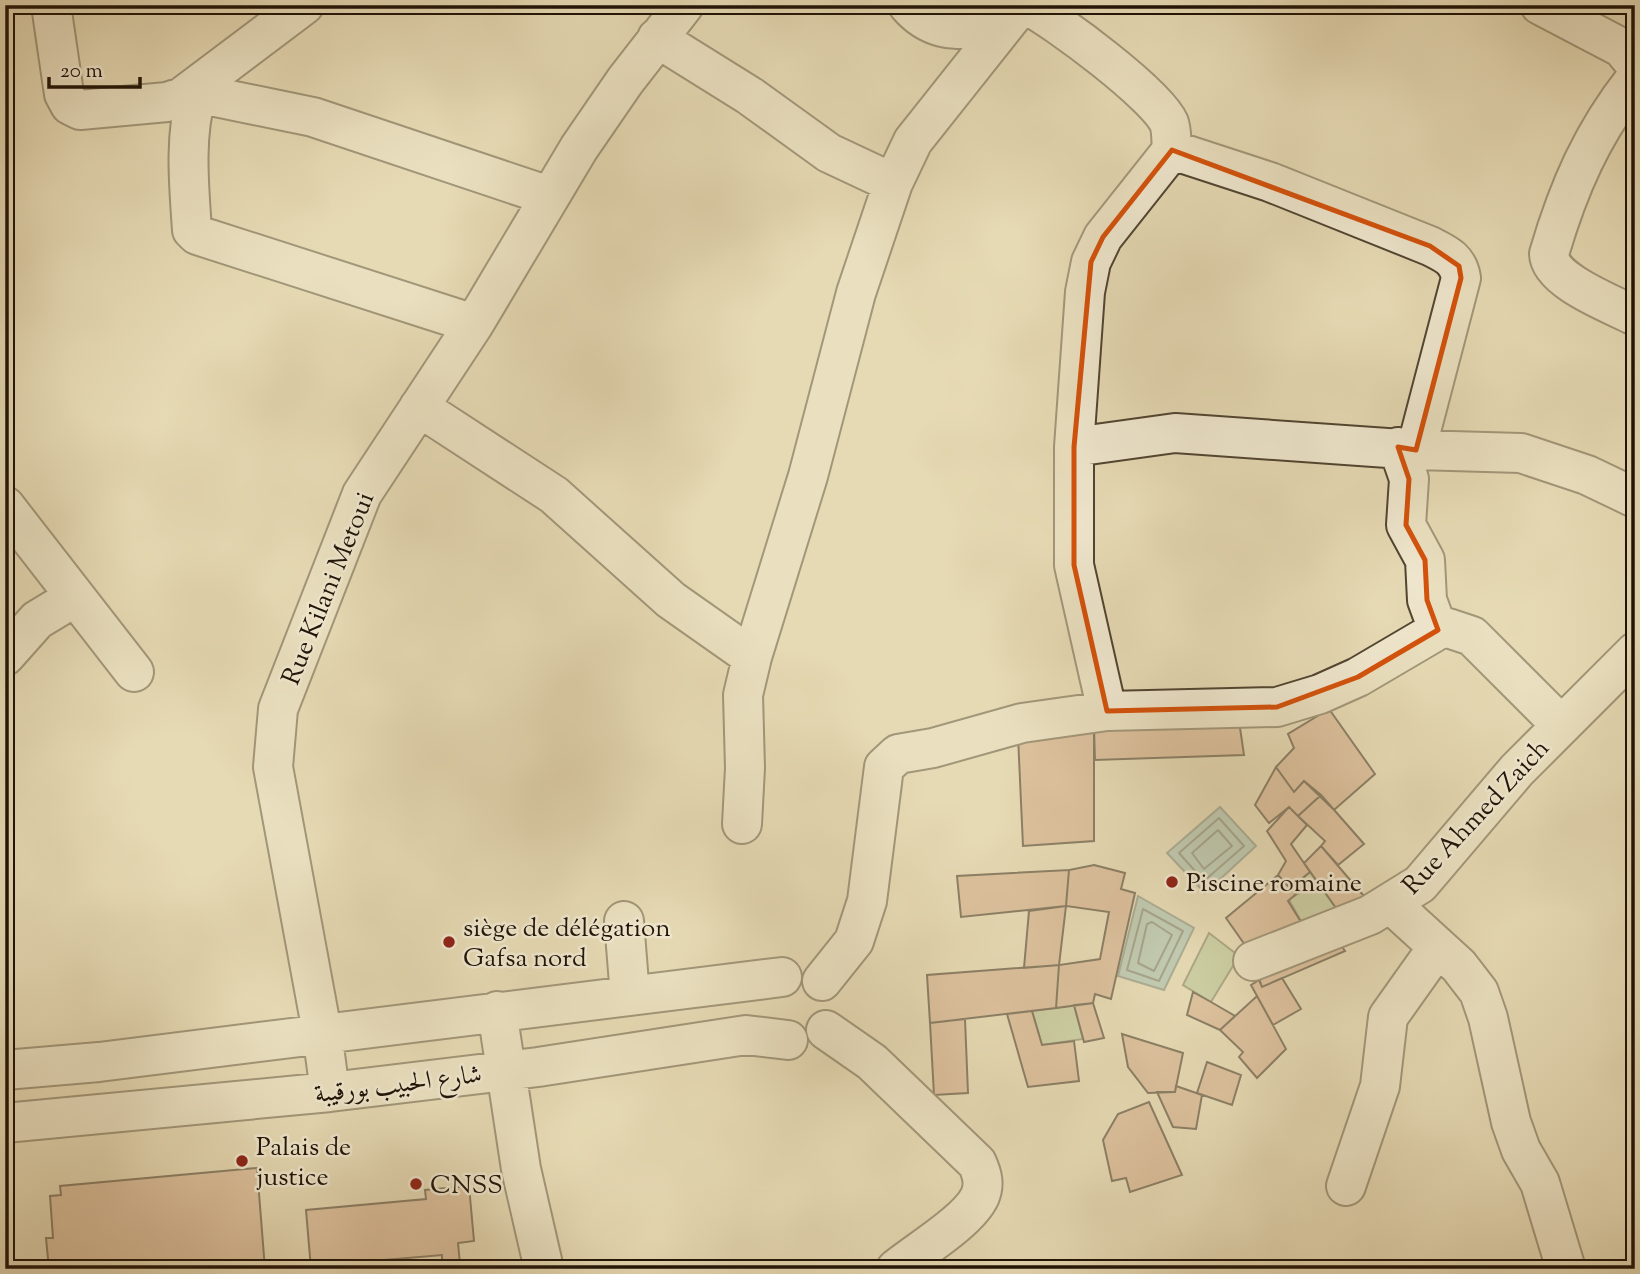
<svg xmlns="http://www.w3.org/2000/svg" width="1640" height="1274" font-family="'Sorts Mill Goudy',Amiri,serif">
<rect width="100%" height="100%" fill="#e6dab4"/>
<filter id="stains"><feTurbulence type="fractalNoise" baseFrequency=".00286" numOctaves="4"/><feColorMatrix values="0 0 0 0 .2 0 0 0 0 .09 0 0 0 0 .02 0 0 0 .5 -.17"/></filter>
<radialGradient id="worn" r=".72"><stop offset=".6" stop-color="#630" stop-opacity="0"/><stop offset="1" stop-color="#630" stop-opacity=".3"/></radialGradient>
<path fill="#b0c191" stroke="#686a4c" stroke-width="2" d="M 1310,872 L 1341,915 L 1306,930 L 1289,900 L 1302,891 L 1296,884 Z
M 1209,933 L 1239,956 L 1211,1002 L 1183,985 Z
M 1074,1005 L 1083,1039 L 1042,1045 L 1032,1011 Z"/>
<path fill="#97bab2" stroke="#67776e" stroke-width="2" d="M 1220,807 L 1256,846 L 1205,893 L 1167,853 Z
M 1138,896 L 1194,928 L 1164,990 L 1118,976 Z"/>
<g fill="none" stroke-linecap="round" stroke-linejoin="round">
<path stroke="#5b665c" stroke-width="2" d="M 1219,818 L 1244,846 L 1204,881 L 1179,853 Z
M 1218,830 L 1232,846 L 1204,869 L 1192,853 Z
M 1143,909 L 1183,931 L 1159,981 L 1127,970 Z
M 1152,922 L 1172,935 L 1154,971 L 1138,963 L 1147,924 Z"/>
</g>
<path fill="#d3a483" stroke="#1f1307" stroke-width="2" d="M 1329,709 L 1375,774 L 1334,810 L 1304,781 L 1294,792 L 1276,767 L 1294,748 L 1288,734 Z
M 1239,721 L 1244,755 L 1095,760 L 1094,728 Z
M 1094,728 L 1094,841 L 1023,846 L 1018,736 Z
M 1276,767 L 1294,792 L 1304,781 L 1321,795 L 1298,816 L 1289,807 L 1269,823 L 1255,805 Z
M 1321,795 L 1364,844 L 1338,865 L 1321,846 L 1325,841 L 1298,816 Z
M 1289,807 L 1307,825 L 1291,844 L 1310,872 L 1290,888 L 1278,875 L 1286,861 L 1267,831 Z
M 1321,846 L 1369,902 L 1341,915 L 1304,863 Z
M 1094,865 L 1125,873 L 1121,889 L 1135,893 L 1111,999 L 1095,994 L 1093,1003 L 1056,1008 L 1059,965 L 1100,959 L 1109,912 L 1066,906 L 1069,870 Z
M 1069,870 L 1066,906 L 961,917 L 957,876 Z
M 1278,875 L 1296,894 L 1288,901 L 1306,930 L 1252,955 L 1226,918 Z
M 1066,906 L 1059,965 L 1024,968 L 1029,911 Z
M 1335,936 L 1345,951 L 1262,987 L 1256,969 Z
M 1059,965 L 1056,1008 L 930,1023 L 927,975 Z
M 1282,978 L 1301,1009 L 1273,1025 L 1251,985 L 1259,980 L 1262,987 Z
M 1193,992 L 1211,1002 L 1235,1016 L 1220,1030 L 1187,1015 Z
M 1257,996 L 1286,1049 L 1257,1078 L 1239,1057 L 1243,1052 L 1220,1030 Z
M 1093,1003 L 1104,1038 L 1084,1042 L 1074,1005 Z
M 1032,1011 L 1042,1045 L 1074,1041 L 1079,1081 L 1028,1087 L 1007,1014 Z
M 965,1019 L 968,1093 L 934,1095 L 930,1023 Z
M 1122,1034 L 1183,1053 L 1175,1092 L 1148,1093 L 1128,1067 Z
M 1207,1062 L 1241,1075 L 1232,1105 L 1197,1093 Z
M 1176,1086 L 1202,1095 L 1196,1129 L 1173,1127 L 1157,1092 L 1175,1092 Z
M 1149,1102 L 1182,1175 L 1130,1192 L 1126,1178 L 1112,1181 L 1103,1140 L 1118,1114 Z
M 257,1168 L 265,1269 L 49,1269 L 46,1238 L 53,1238 L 50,1196 L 61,1195 L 60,1186 Z
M 469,1186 L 474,1241 L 458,1243 L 460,1264 L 442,1266 L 442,1255 L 385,1260 L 386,1269 L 311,1269 L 306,1210 L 426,1199 L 425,1190 Z"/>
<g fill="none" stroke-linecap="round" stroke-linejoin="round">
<defs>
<path id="minor" d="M 51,5 L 64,94 L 70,105 L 80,110 L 167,102 L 182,97 L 304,5
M 908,5 C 926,26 956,37 981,22 C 989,17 996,10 1005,5
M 1027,5 C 1056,20 1157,95 1169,123 C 1172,131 1171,142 1172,150 L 1103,237 L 1091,262 L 1085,292 L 1074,447 L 1175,433 L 1416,450 L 1521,453 L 1587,475 L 1635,498
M 1540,5 L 1622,48 L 1635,64
M 657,38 L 750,96 L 829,153 L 893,183
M 1635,79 C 1592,133 1568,189 1549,254 C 1550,281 1612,304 1635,316
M 191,92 L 313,117 L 549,196
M 197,93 C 184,136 189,186 192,230 L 197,235 L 474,324
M 1172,150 L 1270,182 L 1430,246 C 1446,254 1458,259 1461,278 L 1416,450
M 419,407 L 554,495 L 671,600 L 752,657
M 1074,447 L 1074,565 L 1107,711
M 1398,447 L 1409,479 L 1406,525 L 1425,560 L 1427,600 L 1438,630
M 5,506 L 134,672
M 5,656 L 37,620 L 75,597
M 742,824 L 745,768 L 743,695 L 752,657 L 808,476 L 856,293 L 893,183 L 913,141 L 1021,5
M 1391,904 L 1459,966 L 1479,992 L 1488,1018 L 1511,1122 L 1521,1150 L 1540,1183 L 1566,1269
M 624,921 L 630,996
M 1253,961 L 1370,915 L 1420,884 L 1517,770 L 1635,652
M 822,981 L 854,941 L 867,901 L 884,767 L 898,754 L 933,748 L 1022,723 L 1107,711 L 1277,707 L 1320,694 L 1358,677 L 1438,630 L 1448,628 L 1472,636 L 1560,724
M 497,1011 L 521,1169 L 544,1269
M 826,1030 L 872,1062 L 977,1163 C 982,1174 985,1184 980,1196 C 969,1221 918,1251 896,1269
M 5,1070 L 99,1062 L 782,977
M 330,1092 L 322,1032 L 273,767 L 278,709 L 362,494 L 474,324 L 579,148 L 625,81 L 684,5
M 5,1123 L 330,1092 L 538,1067 L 746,1035 L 788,1040
M 1346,1186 L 1380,1086 L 1388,1017 L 1437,948"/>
</defs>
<use href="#minor" stroke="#514532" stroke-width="42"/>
<use href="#minor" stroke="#efe7ce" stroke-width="38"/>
</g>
<path d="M0 0H1640V1274H0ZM 1172,150 L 1430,246 L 1459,266 L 1461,278 L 1416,450 L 1398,447 L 1409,479 L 1406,525 L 1425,560 L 1427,600 L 1438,630 L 1358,677 L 1277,707 L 1107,711 L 1074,565 L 1074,447 L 1091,262 L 1103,237 Z" fill="#e6dab4" fill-opacity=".55" fill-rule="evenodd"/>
<path fill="none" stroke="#d4520c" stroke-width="5" stroke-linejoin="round" d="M 1172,150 L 1430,246 L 1459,266 L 1461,278 L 1416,450 L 1398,447 L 1409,479 L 1406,525 L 1425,560 L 1427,600 L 1438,630 L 1358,677 L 1277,707 L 1107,711 L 1074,565 L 1074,447 L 1091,262 L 1103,237 Z"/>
<g fill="#8f2418" stroke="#efe7ce" stroke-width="2.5">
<circle cx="1172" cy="882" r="7"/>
<circle cx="449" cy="942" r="7"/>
<circle cx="242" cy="1161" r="7"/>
<circle cx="416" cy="1184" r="7"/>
</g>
<g text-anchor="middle" stroke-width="5" stroke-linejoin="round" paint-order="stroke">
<g font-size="26" fill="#1f1307" stroke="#efe7ce">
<text transform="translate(327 588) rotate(-68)" y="9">Rue Kilani Metoui</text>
<text transform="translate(1475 816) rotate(-47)" y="9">Rue Ahmed Zaich</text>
<text transform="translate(398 1083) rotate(-7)" y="9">شارع الحبيب بورقيبة</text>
</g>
<g font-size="26" fill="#1f1307" stroke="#efe7ce" text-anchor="start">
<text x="1186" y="891">Piscine romaine</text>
<text x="463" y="936">siège de délégation<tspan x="463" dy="30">Gafsa nord</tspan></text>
<text x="256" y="1155">Palais de<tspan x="256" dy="30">justice</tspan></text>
<text x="430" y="1193">CNSS</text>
</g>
</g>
<rect width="1640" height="1274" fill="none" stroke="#e6dab4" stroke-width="28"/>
<rect x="7" y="7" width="1626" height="1260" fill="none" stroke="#1f1307" stroke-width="3.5"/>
<rect x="14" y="14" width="1612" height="1246" fill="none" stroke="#1f1307" stroke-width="2"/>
<path d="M49 77v10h91v-10" fill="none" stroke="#1f1307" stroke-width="3.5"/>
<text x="60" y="77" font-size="21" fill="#1f1307" stroke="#efe7ce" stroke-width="5" paint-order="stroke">20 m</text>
<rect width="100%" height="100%" filter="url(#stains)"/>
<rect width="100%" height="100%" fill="url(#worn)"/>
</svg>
